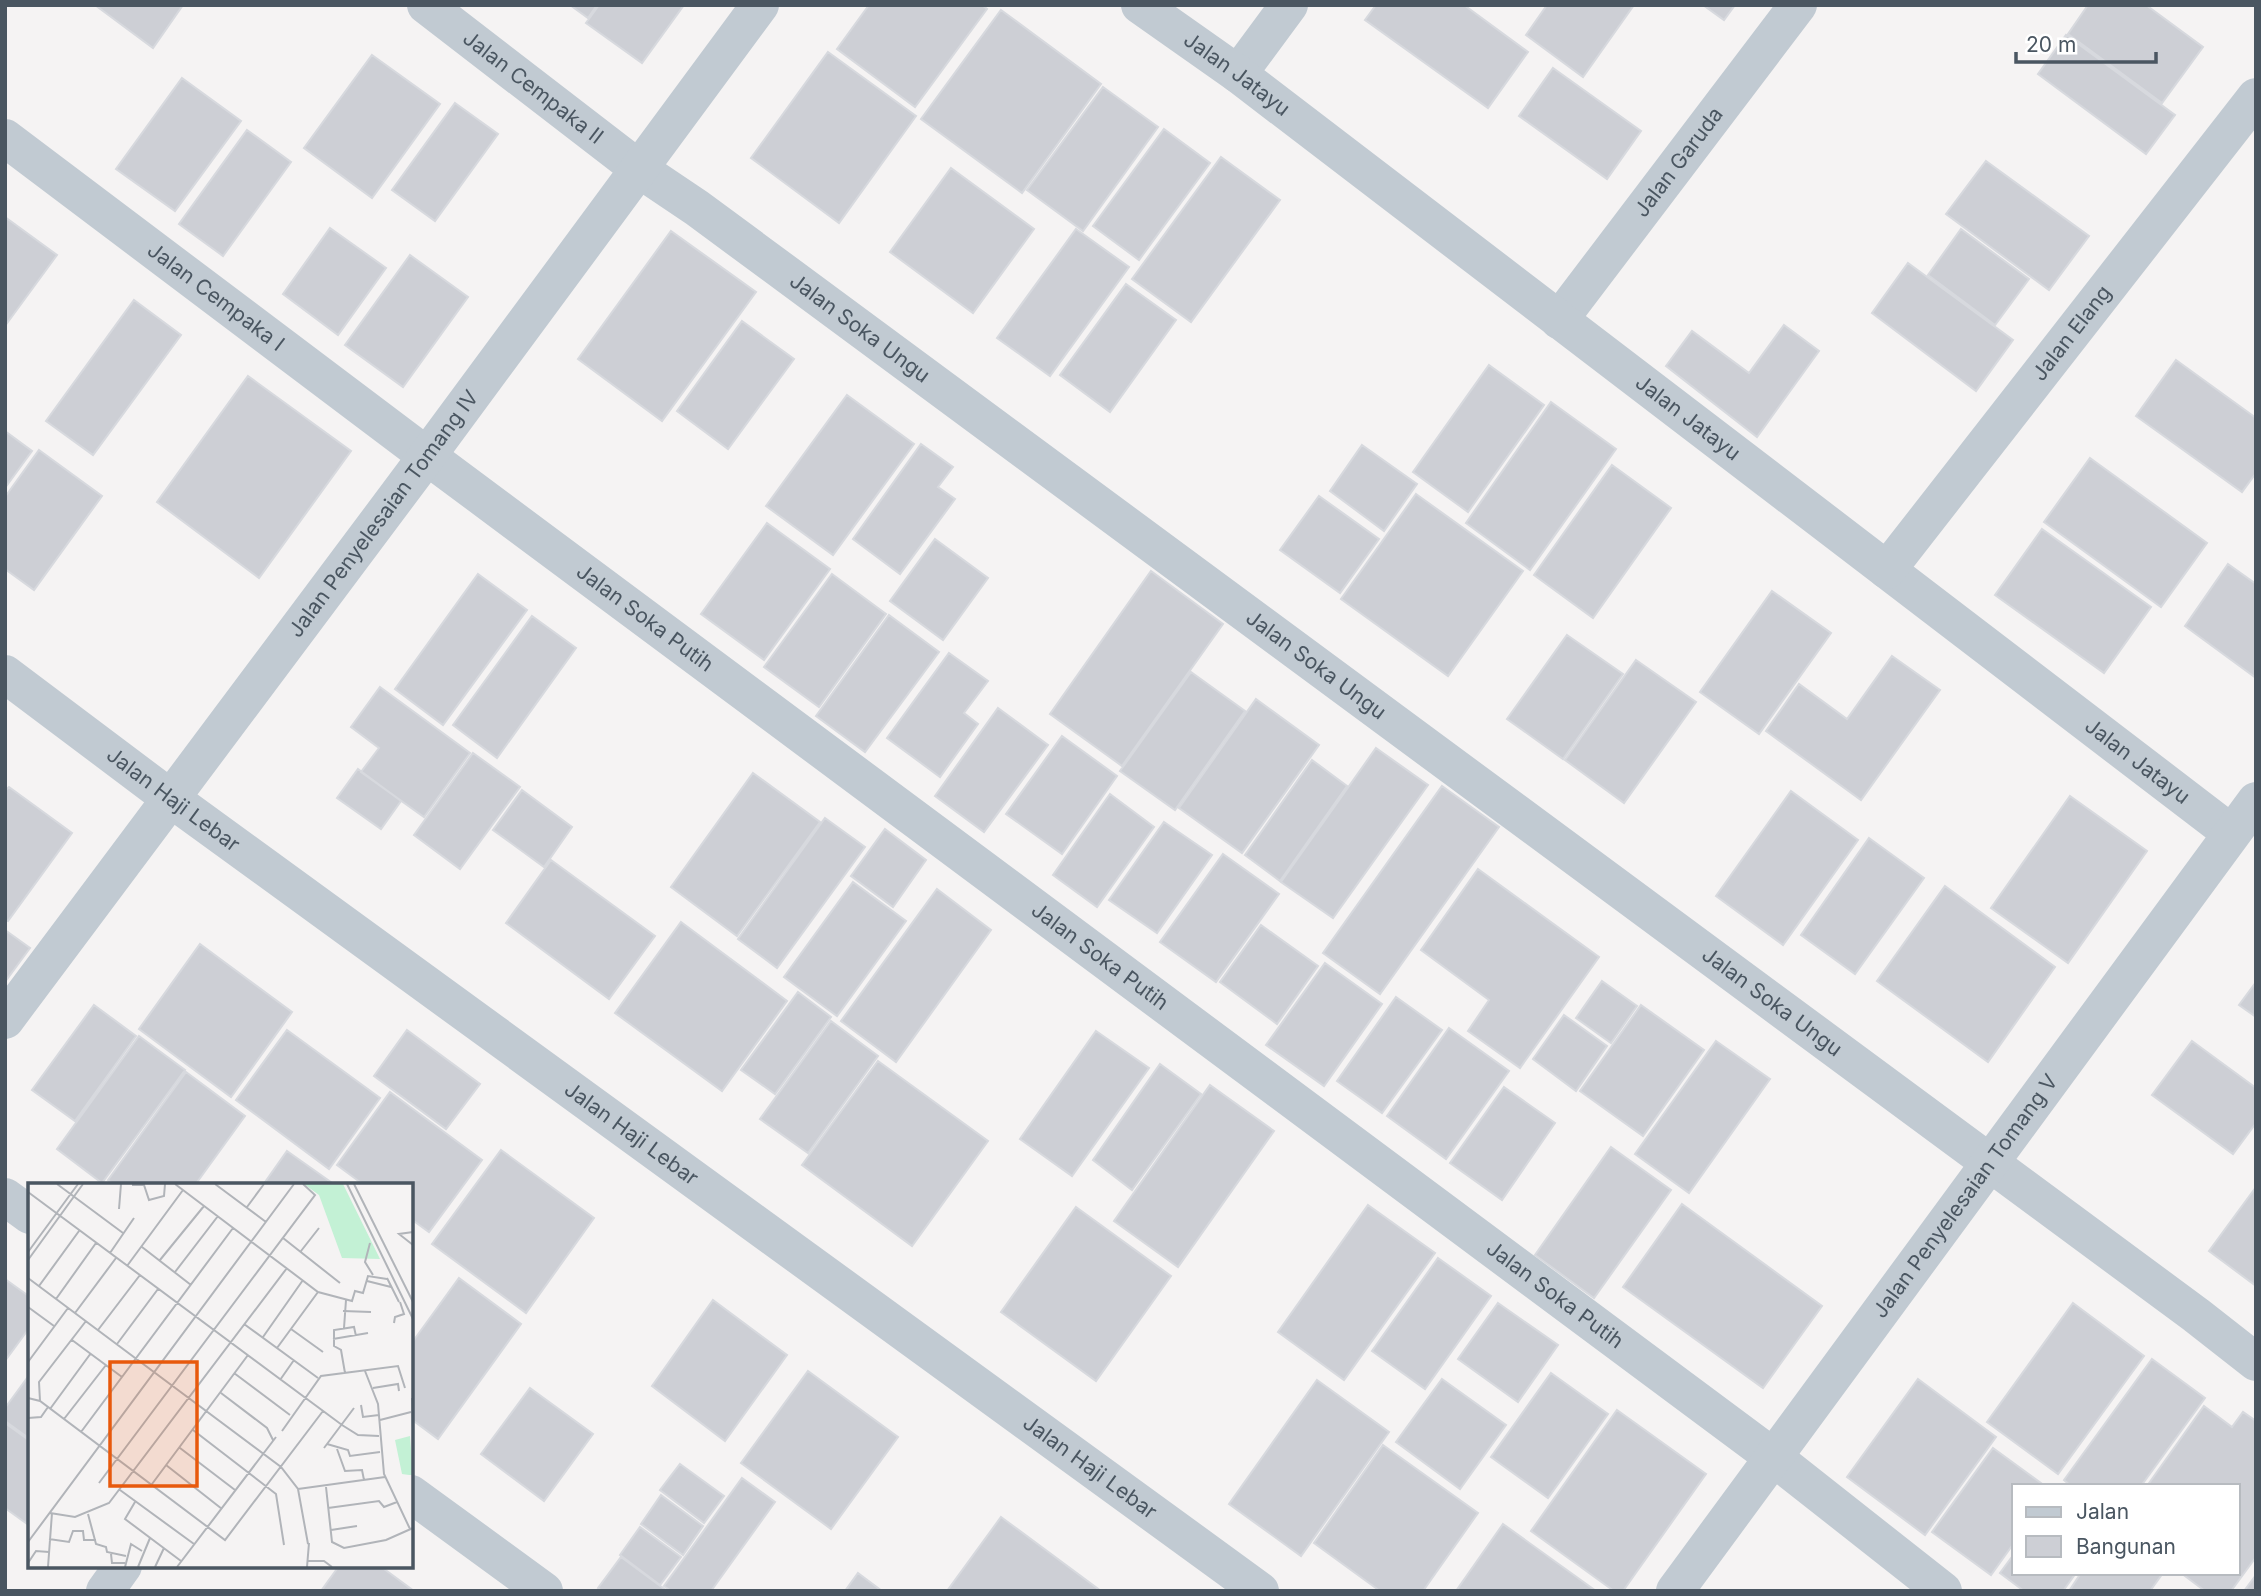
<svg xmlns="http://www.w3.org/2000/svg" width="2261" height="1596" font-family="Inter,sans-serif">
<rect width="100%" height="100%" fill="#f5f3f3"/>
<path fill="#cdcfd5" stroke="#d7d9de" stroke-width="2" d="M 95,5 L 183,5 L 153,48 Z
M 570,5 L 597,5 L 588,18 Z
M 599,5 L 684,5 L 642,63 L 586,23 Z
M 869,5 L 982,5 L 987,9 L 915,107 L 837,49 Z
M 1376,5 L 1464,5 L 1528,52 L 1488,108 L 1365,20 Z
M 1547,5 L 1634,5 L 1583,77 L 1526,35 Z
M 1703,5 L 1735,5 L 1724,20 Z
M 2088,5 L 2146,5 L 2203,47 L 2162,103 L 2068,34 Z
M 1001,10 L 1101,84 L 1022,193 L 921,119 Z
M 2066,35 L 2175,115 L 2146,154 L 2038,74 Z
M 828,52 L 916,116 L 839,223 L 751,158 Z
M 372,55 L 440,104 L 372,198 L 304,148 Z
M 1553,68 L 1641,131 L 1607,179 L 1519,116 Z
M 182,78 L 241,121 L 175,211 L 116,169 Z
M 1103,87 L 1158,127 L 1083,231 L 1027,190 Z
M 455,103 L 498,134 L 435,221 L 392,190 Z
M 1164,129 L 1210,163 L 1139,260 L 1093,226 Z
M 247,130 L 291,162 L 223,256 L 179,224 Z
M 1221,157 L 1280,200 L 1191,322 L 1132,279 Z
M 1986,161 L 2089,236 L 2049,290 L 1946,214 Z
M 951,168 L 1034,229 L 973,313 L 890,252 Z
M 5,217 L 57,255 L 5,326 Z
M 330,228 L 386,268 L 338,335 L 283,294 Z
M 1076,229 L 1129,267 L 1050,376 L 997,338 Z
M 1961,229 L 2029,279 L 1995,325 L 1928,275 Z
M 671,231 L 756,292 L 662,421 L 578,359 Z
M 410,255 L 468,297 L 403,387 L 345,345 Z
M 1908,263 L 2013,340 L 1976,391 L 1872,313 Z
M 1126,284 L 1176,320 L 1110,412 L 1060,375 Z
M 134,300 L 181,335 L 93,455 L 46,421 Z
M 742,321 L 794,359 L 728,449 L 677,411 Z
M 1784,325 L 1819,351 L 1757,437 L 1666,366 L 1692,331 L 1749,373 Z
M 2176,360 L 2256,418 L 2256,473 L 2242,492 L 2136,416 Z
M 1489,365 L 1544,405 L 1468,512 L 1413,472 Z
M 248,376 L 351,451 L 259,578 L 157,502 Z
M 847,395 L 914,444 L 833,555 L 766,506 Z
M 1551,402 L 1616,449 L 1530,570 L 1466,523 Z
M 5,431 L 32,451 L 5,488 Z
M 921,444 L 953,467 L 938,487 L 955,499 L 900,574 L 853,539 Z
M 1362,445 L 1417,484 L 1384,531 L 1330,491 Z
M 39,450 L 102,496 L 34,590 L 5,569 L 5,497 Z
M 2090,458 L 2207,543 L 2161,607 L 2044,522 Z
M 1612,465 L 1671,508 L 1593,618 L 1534,575 Z
M 1416,494 L 1523,571 L 1448,676 L 1341,599 Z
M 1319,496 L 1379,539 L 1340,593 L 1280,550 Z
M 767,523 L 830,569 L 764,660 L 701,614 Z
M 2042,529 L 2151,607 L 2104,673 L 1995,595 Z
M 935,539 L 988,578 L 943,640 L 890,601 Z
M 2228,564 L 2256,584 L 2256,678 L 2185,626 Z
M 1151,571 L 1223,624 L 1122,766 L 1050,714 Z
M 478,574 L 527,610 L 443,725 L 395,689 Z
M 832,574 L 886,614 L 819,707 L 764,667 Z
M 1772,591 L 1831,633 L 1759,734 L 1700,692 Z
M 889,615 L 939,652 L 865,752 L 816,716 Z
M 532,616 L 576,648 L 497,758 L 453,725 Z
M 1567,635 L 1623,674 L 1563,759 L 1507,719 Z
M 949,653 L 988,681 L 964,713 L 978,724 L 940,777 L 887,738 Z
M 1892,656 L 1940,690 L 1861,800 L 1766,731 L 1799,684 L 1847,719 Z
M 1636,660 L 1696,702 L 1624,803 L 1565,760 Z
M 1191,672 L 1245,711 L 1175,810 L 1120,771 Z
M 380,687 L 470,753 L 424,817 L 361,772 L 379,748 L 351,727 Z
M 1256,699 L 1319,745 L 1242,853 L 1179,808 Z
M 998,708 L 1048,745 L 984,832 L 935,796 Z
M 1062,736 L 1117,776 L 1062,854 L 1006,814 Z
M 1376,748 L 1428,785 L 1333,918 L 1281,882 Z
M 473,753 L 520,787 L 460,869 L 414,835 Z
M 1312,760 L 1347,786 L 1280,881 L 1245,855 Z
M 358,769 L 401,801 L 381,829 L 337,798 Z
M 753,773 L 820,822 L 737,936 L 671,887 Z
M 1442,786 L 1499,827 L 1380,994 L 1323,953 Z
M 9,787 L 72,833 L 8,921 L 5,920 L 5,791 Z
M 522,790 L 572,827 L 544,867 L 493,830 Z
M 1791,791 L 1858,840 L 1783,945 L 1716,896 Z
M 1110,794 L 1154,827 L 1097,907 L 1053,875 Z
M 2070,796 L 2147,851 L 2068,963 L 1991,908 Z
M 825,818 L 865,847 L 777,968 L 738,939 Z
M 1164,822 L 1212,855 L 1157,933 L 1109,900 Z
M 885,829 L 926,860 L 893,907 L 851,876 Z
M 1869,838 L 1924,878 L 1855,974 L 1801,935 Z
M 1223,854 L 1279,894 L 1216,982 L 1160,942 Z
M 551,860 L 655,936 L 609,999 L 506,923 Z
M 1478,869 L 1599,957 L 1520,1068 L 1468,1031 L 1489,1000 L 1421,950 Z
M 853,882 L 906,921 L 837,1016 L 784,977 Z
M 1945,886 L 2055,967 L 1988,1062 L 1877,981 Z
M 937,889 L 991,930 L 896,1062 L 841,1021 Z
M 681,922 L 787,1001 L 722,1091 L 615,1013 Z
M 1261,925 L 1318,966 L 1277,1024 L 1220,982 Z
M 5,930 L 30,948 L 5,982 Z
M 200,944 L 292,1012 L 231,1097 L 139,1029 Z
M 1325,963 L 1382,1004 L 1324,1086 L 1266,1045 Z
M 1602,981 L 1637,1006 L 1611,1043 L 1576,1018 Z
M 2256,982 L 2256,1017 L 2239,1005 Z
M 798,992 L 831,1017 L 775,1094 L 741,1070 Z
M 1396,997 L 1442,1030 L 1382,1113 L 1337,1081 Z
M 94,1005 L 136,1036 L 75,1121 L 32,1090 Z
M 1641,1005 L 1704,1050 L 1643,1136 L 1580,1091 Z
M 1564,1015 L 1607,1046 L 1576,1091 L 1533,1059 Z
M 831,1021 L 878,1056 L 808,1153 L 760,1119 Z
M 1449,1028 L 1509,1071 L 1446,1159 L 1387,1116 Z
M 287,1030 L 380,1098 L 329,1169 L 236,1100 Z
M 407,1030 L 480,1084 L 446,1129 L 374,1076 Z
M 1096,1031 L 1149,1068 L 1072,1176 L 1020,1139 Z
M 139,1036 L 185,1070 L 102,1183 L 57,1149 Z
M 1716,1041 L 1770,1079 L 1689,1193 L 1635,1154 Z
M 2192,1041 L 2256,1088 L 2256,1123 L 2233,1154 L 2152,1095 Z
M 878,1061 L 988,1141 L 912,1246 L 802,1165 Z
M 1160,1064 L 1201,1094 L 1132,1190 L 1093,1160 Z
M 186,1072 L 245,1116 L 195,1185 L 114,1185 L 108,1180 Z
M 1210,1085 L 1274,1131 L 1178,1267 L 1114,1221 Z
M 1504,1087 L 1555,1123 L 1502,1200 L 1450,1163 Z
M 390,1092 L 482,1160 L 429,1232 L 411,1219 L 411,1185 L 364,1185 L 337,1165 Z
M 1611,1147 L 1671,1190 L 1594,1298 L 1535,1255 Z
M 501,1150 L 594,1218 L 526,1313 L 432,1244 Z
M 287,1151 L 335,1185 L 263,1185 Z
M 2256,1187 L 2256,1286 L 2209,1251 Z
M 1682,1204 L 1822,1306 L 1763,1388 L 1623,1287 Z
M 1368,1205 L 1435,1253 L 1344,1380 L 1278,1332 Z
M 1076,1207 L 1171,1276 L 1096,1381 L 1001,1312 Z
M 1438,1258 L 1491,1296 L 1425,1389 L 1372,1351 Z
M 459,1278 L 521,1324 L 438,1439 L 411,1419 L 411,1344 Z
M 5,1279 L 30,1297 L 30,1327 L 5,1361 Z
M 713,1300 L 787,1355 L 725,1441 L 652,1386 Z
M 1498,1303 L 1558,1345 L 1518,1402 L 1458,1359 Z
M 2073,1303 L 2144,1356 L 2058,1474 L 1987,1422 Z
M 2152,1359 L 2205,1398 L 2141,1486 L 2071,1486 L 2064,1480 Z
M 808,1371 L 898,1437 L 831,1529 L 741,1463 Z
M 1551,1373 L 1608,1414 L 1548,1498 L 1491,1457 Z
M 30,1374 L 30,1439 L 5,1421 L 5,1408 Z
M 1442,1379 L 1506,1425 L 1460,1489 L 1396,1442 Z
M 1918,1379 L 1996,1437 L 1925,1535 L 1847,1477 Z
M 1317,1380 L 1389,1432 L 1301,1556 L 1229,1504 Z
M 530,1388 L 593,1434 L 544,1501 L 481,1454 Z
M 2204,1406 L 2232,1427 L 2243,1412 L 2256,1421 L 2256,1557 L 2231,1591 L 2205,1591 L 2181,1573 L 2238,1573 L 2238,1486 L 2147,1486 Z
M 1617,1410 L 1706,1474 L 1623,1591 L 1614,1591 L 1531,1531 Z
M 5,1423 L 30,1441 L 30,1526 L 5,1508 Z
M 1383,1445 L 1478,1513 L 1423,1591 L 1380,1591 L 1314,1543 Z
M 1993,1448 L 2045,1486 L 2014,1486 L 2014,1543 L 1991,1575 L 1932,1532 Z
M 680,1464 L 724,1496 L 704,1523 L 660,1490 Z
M 742,1478 L 775,1502 L 711,1591 L 671,1591 L 664,1586 Z
M 661,1495 L 703,1526 L 683,1555 L 641,1524 Z
M 1001,1517 L 1101,1591 L 947,1591 Z
M 1503,1524 L 1596,1591 L 1456,1591 Z
M 640,1527 L 681,1557 L 660,1585 L 620,1555 Z
M 2014,1554 L 2014,1573 L 2076,1573 L 2063,1591 L 2024,1591 L 2000,1573 Z
M 621,1557 L 667,1591 L 602,1591 L 598,1588 Z
M 339,1566 L 380,1566 L 414,1591 L 321,1591 Z
M 858,1573 L 882,1591 L 845,1591 Z
M 2081,1573 L 2163,1573 L 2150,1591 L 2069,1591 Z
M 2256,1575 L 2256,1591 L 2244,1591 Z"/>
<g fill="none" stroke-linecap="round" stroke-linejoin="round">
<g stroke="#c1cad2" stroke-width="38">
<path id="s1" d="M 426,5 L 639,169 L 697,208 L 2196,1315 L 2256,1362"/>
<path d="M 1238,74 L 1289,5"/>
<path id="s2" d="M 5,138 L 427,456 L 1773,1457 L 1943,1591"/>
<path id="s3" d="M 1559,320 L 1798,5"/>
<path id="s4" d="M 1887,570 L 2231,833"/>
<path d="M 5,1197 L 30,1215"/>
<path d="M 411,1494 L 544,1591"/>
<path d="M 105,1591 L 123,1566"/>
<path id="s5" d="M 1675,1591 L 2256,801"/>
</g>
<g stroke="#c1cad2" stroke-width="38">
<path id="s6" d="M 1140,5 L 1238,74 L 1887,570 L 2256,97"/>
<path id="s7" d="M 5,674 L 170,798 L 1260,1591"/>
<path id="s8" d="M 5,1020 L 427,456 L 760,5"/>
</g>
</g>
<g text-anchor="middle" stroke-width="5" stroke-linejoin="round" paint-order="stroke">
<g font-size="21" fill="#4a5661" stroke="#fff">
<text dy="7" stroke="none"><textPath href="#s6" startOffset="119">Jalan Jatayu</textPath></text>
<text dy="7" stroke="none"><textPath href="#s1" startOffset="135">Jalan Cempaka II</textPath></text>
<text dy="7" stroke="none"><textPath href="#s3" startOffset="198">Jalan Garuda</textPath></text>
<text dy="7" stroke="none"><textPath href="#s2" startOffset="264">Jalan Cempaka I</textPath></text>
<text dy="7" stroke="none"><textPath href="#s1" startOffset="541">Jalan Soka Ungu</textPath></text>
<text dy="7" stroke="none"><textPath href="#s6" startOffset="1237">Jalan Elang</textPath></text>
<text dy="7" stroke="none"><textPath href="#s6" startOffset="686">Jalan Jatayu</textPath></text>
<text dy="7" stroke="none"><textPath href="#s8" startOffset="632">Jalan Penyelesaian Tomang IV</textPath></text>
<text dy="7" stroke="none"><textPath href="#s2" startOffset="800">Jalan Soka Putih</textPath></text>
<text dy="7" stroke="none"><textPath href="#s1" startOffset="1108">Jalan Soka Ungu</textPath></text>
<text dy="7" stroke="none"><textPath href="#s4" startOffset="315">Jalan Jatayu</textPath></text>
<text dy="7" stroke="none"><textPath href="#s7" startOffset="210">Jalan Haji Lebar</textPath></text>
<text dy="7" stroke="none"><textPath href="#s2" startOffset="1367">Jalan Soka Putih</textPath></text>
<text dy="7" stroke="none"><textPath href="#s1" startOffset="1675">Jalan Soka Ungu</textPath></text>
<text dy="7" stroke="none"><textPath href="#s7" startOffset="777">Jalan Haji Lebar</textPath></text>
<text dy="7" stroke="none"><textPath href="#s5" startOffset="490">Jalan Penyelesaian Tomang V</textPath></text>
<text dy="7" stroke="none"><textPath href="#s2" startOffset="1934">Jalan Soka Putih</textPath></text>
<text dy="7" stroke="none"><textPath href="#s7" startOffset="1344">Jalan Haji Lebar</textPath></text>
</g>
</g>
<g transform="translate(28 1183)">
<rect width="385" height="385" fill="#f5f3f3"/>
<path d="M 276,1 L 315,1 L 352,76 L 314,75 L 291,12 ZM 382,253 L 385,292 L 381,292 L 374,291 L 367,257 Z" fill="#c3f1d5"/>
<path fill="none" stroke="#b1b4b9" stroke-width="2" d="M 29,1 L 95,50M 147,1 L 290,109 L 324,118 L 327,108 L 335,110 L 340,93 L 359,96M 187,1 L 238,39M 319,1 L 385,136M 326,1 L 385,119M 104,2 L 116,2 L 121,17 L 136,13 L 137,1M 0,9 L 314,242 L 330,252 L 351,253M 219,24 L 236,1M 91,26 L 93,1M 385,49 L 371,51 L 385,62M 255,55 L 312,100M 342,60 L 337,79 L 345,92M 114,64 L 163,102M 273,68 L 291,45M 0,69 L 50,1M 82,70 L 106,35M 0,77 L 55,1M 132,77 L 176,23M 99,83 L 155,7M 147,89 L 190,33M 0,95 L 253,284 L 270,306 L 280,361M 359,95 L 371,119M 339,98 L 363,104M 11,103 L 51,48M 28,116 L 68,60M 0,124 L 26,143M 315,128 L 343,129M 47,130 L 88,75M 366,140 L 367,134 L 376,131 L 372,119M 216,141 L 290,195M 316,145 L 318,117M 263,146 L 295,169M 70,147 L 112,92M 235,154 L 275,97M 305,156 L 340,150M 44,157 L 94,194M 89,161 L 130,106M 249,165 L 290,109M 0,179 L 40,125M 337,188 L 350,221 L 356,291 L 382,346M 206,190 L 262,232M 317,190 L 313,167 L 306,163 L 306,147 L 326,144 L 328,153M 252,197 L 266,177M 345,205 L 370,201 L 371,208M 193,210 L 239,245 L 245,257M 0,215 L 12,218 L 197,357 L 295,228M 384,215 L 385,246M 12,218 L 11,199 L 58,138M 333,222 L 335,234 L 351,232M 22,226 L 63,170M 0,235 L 13,234 L 20,224M 36,236 L 78,182M 352,237 L 383,229M 165,247 L 248,311 L 256,362M 254,248 L 293,193 L 370,183 L 377,205M 53,249 L 205,45M 299,261 L 320,267 L 322,273 L 352,269M 152,265 L 207,307M 296,265 L 326,225M 309,266 L 317,288 L 334,287 L 336,297M 138,282 L 194,326M 71,300 L 287,12 L 275,1M 124,301 L 220,172M 298,304 L 304,359 L 316,365 L 358,357 L 385,345M 270,306 L 357,294M 92,307 L 166,361M 107,319 L 97,336 L 153,378M 300,325 L 351,318 L 356,324 L 369,319M 22,330 L 47,334 L 81,320 L 259,85M 60,331 L 68,361 L 78,364 L 79,369 L 98,373M 303,347 L 329,343M 21,356 L 41,359 L 45,348 L 55,348 L 56,357 L 68,357M 0,359 L 266,1M 83,371 L 84,380 L 97,380M 279,378 L 296,378 L 304,384M 0,380 L 8,368 L 21,369M 20,384 L 24,330M 97,384 L 103,361 L 114,368M 110,384 L 122,355M 127,384 L 136,365M 149,384 L 248,254M 279,384 L 281,360"/>
<path fill="#e8590c" fill-opacity="0.15" stroke="#e8590c" stroke-width="3.5" d="M 82,179 L 169,179 L 169,303 L 82,303 Z"/>
<rect width="385" height="385" fill="none" stroke="#4a5661" stroke-width="3.5"/>
</g>
<rect width="2261" height="1596" fill="none" stroke="#4a5661" stroke-width="14"/>
<rect x="2012" y="1484" width="228" height="91" fill="#ffffff" stroke="#b7bbc0" stroke-width="2"/>
<rect x="2026" y="1507" width="35" height="10" fill="#c1cad2" stroke="#b7bbc0" stroke-width="2"/>
<text x="2076" y="1519" font-size="21" fill="#4a5661">Jalan</text>
<rect x="2026" y="1536" width="35" height="21" fill="#cdcfd5" stroke="#b7bbc0" stroke-width="2"/>
<text x="2076" y="1554" font-size="21" fill="#4a5661">Bangunan</text>
<path d="M2016 52v10h140v-10" fill="none" stroke="#4a5661" stroke-width="3.5"/>
<text x="2026" y="52" font-size="21" fill="#4a5661" stroke="#ffffff" stroke-width="5" paint-order="stroke">20 m</text>
</svg>
